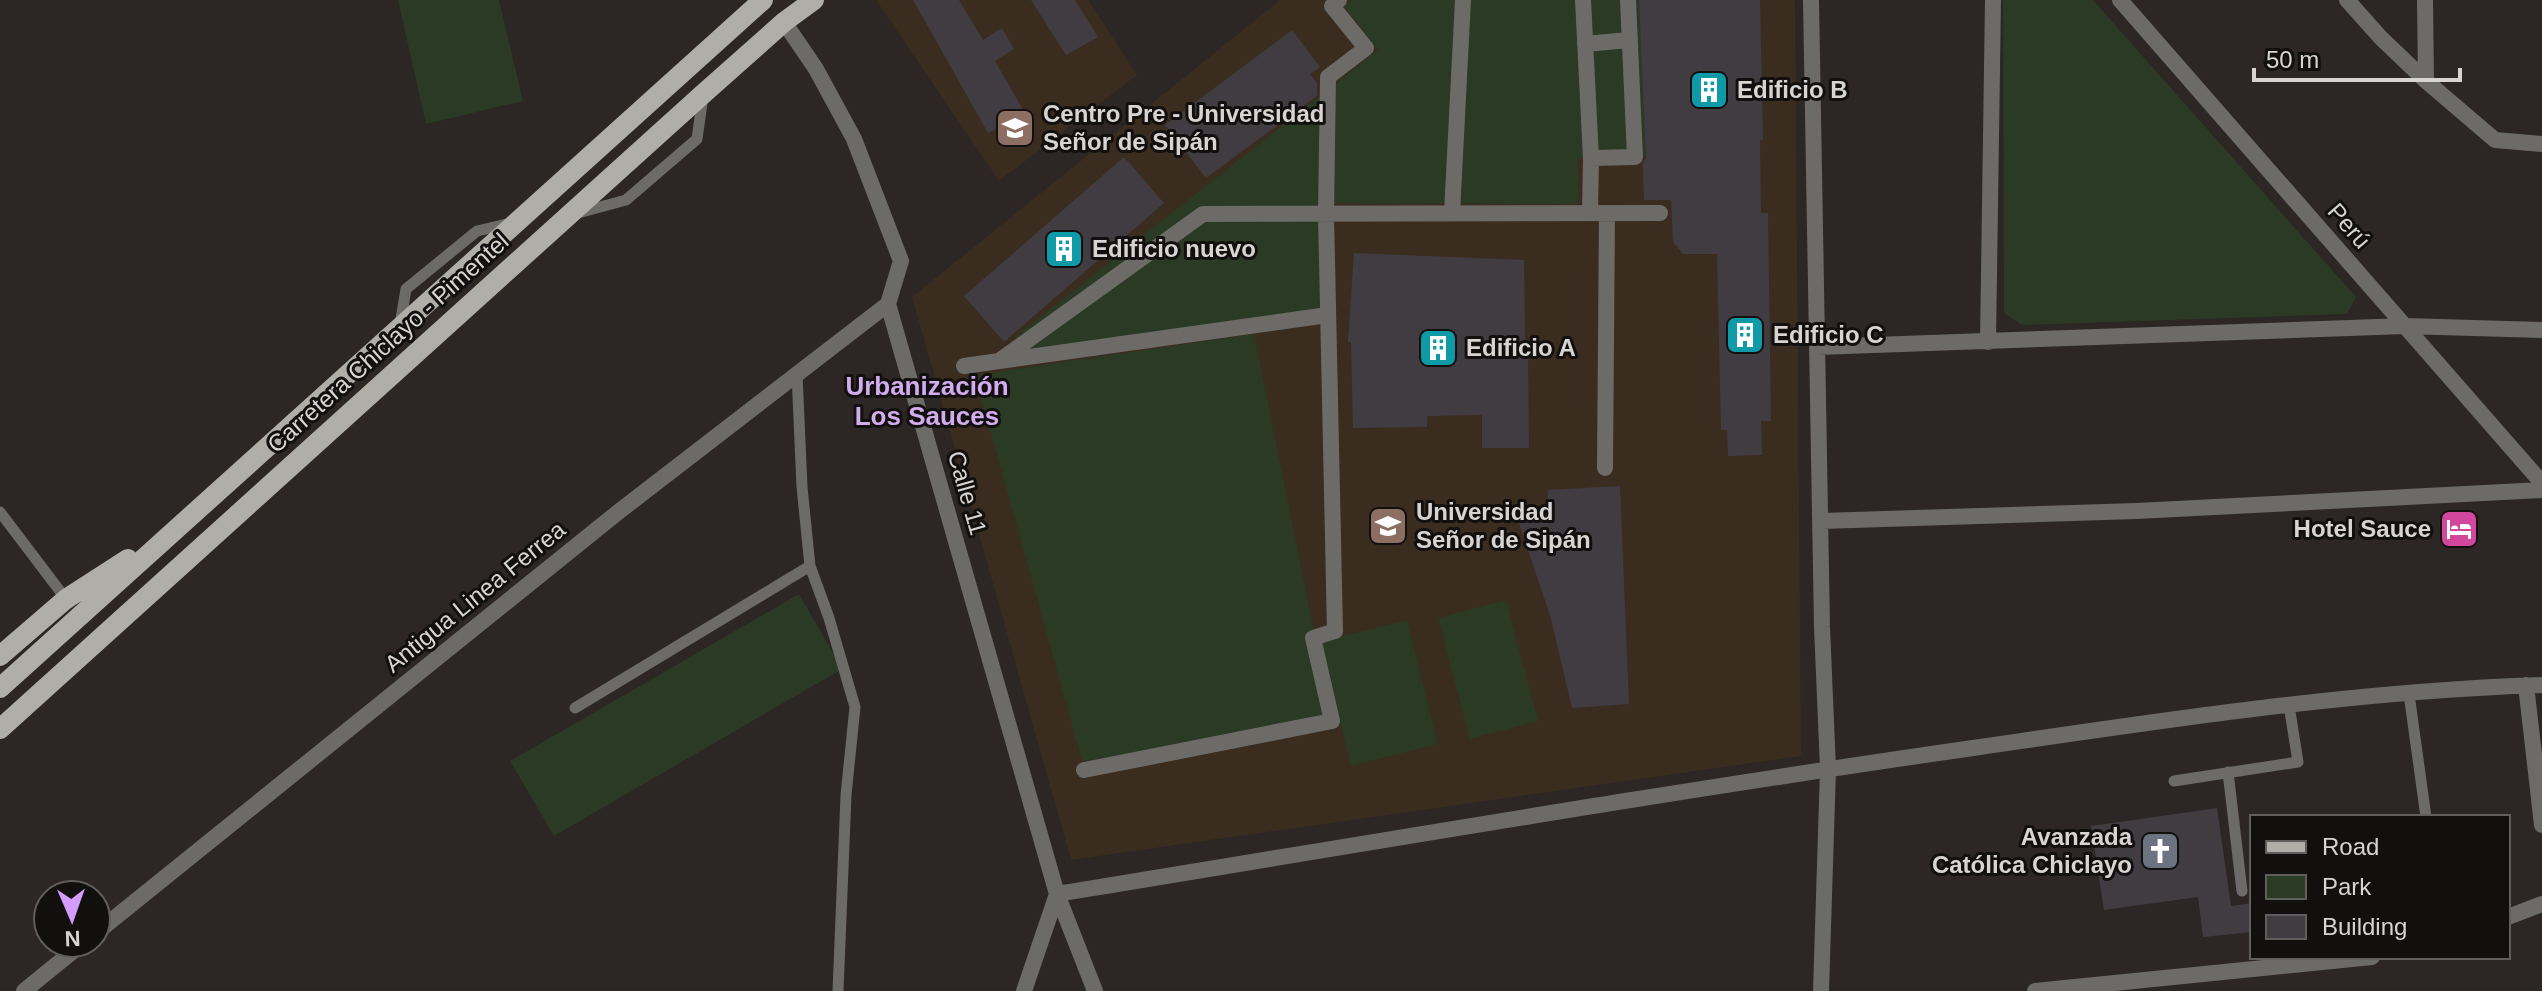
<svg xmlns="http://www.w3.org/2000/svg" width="2542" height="991" font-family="Helvetica,sans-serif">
<rect width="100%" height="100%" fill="#2c2624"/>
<path fill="#3b2c20" d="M 876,0 L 1088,0 L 1137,75 L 999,181 Z
M 1280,0 L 1795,0 L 1801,756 L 1071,860 L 912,297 Z"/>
<path fill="#2b3a24" d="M 398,0 L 499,0 L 523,101 L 426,124 Z
M 1352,0 L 1642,0 L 1653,156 L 1578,159 L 1578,204 L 1319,203 L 1320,309 L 1034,349 L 1015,337 L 1378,50 L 1344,6 Z
M 2003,0 L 2093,0 L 2356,297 L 2347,314 L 2022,325 L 2004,313 Z
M 1254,334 L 1332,721 L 1082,761 L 975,375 Z
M 799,594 L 842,669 L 554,836 L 510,761 Z
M 1506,600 L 1538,721 L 1470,739 L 1438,618 Z
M 1407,620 L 1438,744 L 1351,766 L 1320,642 Z"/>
<path fill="#403c41" d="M 913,0 L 959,0 L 983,40 L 1002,28 L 1014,49 L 995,61 L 1026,115 L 988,133 Z
M 1031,0 L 1075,0 L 1098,37 L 1066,55 Z
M 1639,0 L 1760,0 L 1763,140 L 1760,140 L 1761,213 L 1768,213 L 1771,421 L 1761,421 L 1762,455 L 1728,456 L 1727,430 L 1721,430 L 1717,254 L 1683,254 L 1673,242 L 1671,200 L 1644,200 L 1643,164 L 1646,157 Z
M 1292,30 L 1320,67 L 1310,74 L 1317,83 L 1317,96 L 1206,178 L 1165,125 Z
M 1124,157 L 1164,203 L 1004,342 L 964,296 Z
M 1354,253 L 1524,260 L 1525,353 L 1528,353 L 1529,448 L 1482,448 L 1482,415 L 1427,416 L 1427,427 L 1353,428 L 1351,342 L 1348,342 Z
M 1620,486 L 1629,704 L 1572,708 L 1550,615 L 1516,515 L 1547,512 L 1548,490 Z
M 2217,808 L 2231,906 L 2252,903 L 2252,932 L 2203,937 L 2198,897 L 2104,910 L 2091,826 Z"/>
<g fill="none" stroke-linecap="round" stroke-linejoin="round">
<path stroke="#6c6b68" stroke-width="11" d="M 578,213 L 626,200 L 697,139 L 703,96
M 400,325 L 406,289 L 477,231 L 511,223
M 797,374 L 802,487 L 810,566 L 829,618 L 855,707 L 846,795 L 838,991
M 0,512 L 69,603
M 2409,694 L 2426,817
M 575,708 L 810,566
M 2228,772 L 2242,891
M 2174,781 L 2298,762 L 2289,705"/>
<path stroke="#6c6b68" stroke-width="16" d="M 1583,0 L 1591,158
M 1811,0 L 1822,627 L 1828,769 L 1821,991
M 2120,0 L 2542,483
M 2347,0 L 2381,38 L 2426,81 L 2495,140 L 2542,144
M 2425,0 L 2426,81
M 784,22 L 816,69 L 854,139 L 901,261 L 888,304 L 1057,894 L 1095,991
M 1585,44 L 1629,40
M 1452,213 L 1463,0
M 1590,213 L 1591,158 L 1635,157 L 1628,0
M 1988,342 L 1993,0
M 1818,347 L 2405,326 L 2542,330
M 999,361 L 1203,214 L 1660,213
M 964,366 L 1328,315
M 1605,468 L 1607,213
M 1821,521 L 2137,511 L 2542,490
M 2526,685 L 2542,825
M 1084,770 L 1332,721 L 1313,638 L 1335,631 L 1326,214 L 1328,77 L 1366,48 L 1332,6 L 1339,0
M 2508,917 L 2542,904
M 96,933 L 617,513 L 888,304
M 24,991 L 83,943
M 1024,991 L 1057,894 C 1364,844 1672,791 1980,747 C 2166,720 2354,691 2542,685
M 2035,991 L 2372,957"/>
<path stroke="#b0aea8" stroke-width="20" d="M 0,656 L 66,599 L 128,559
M 0,688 L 763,0
M 0,729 L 703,94 L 784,22 L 814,0"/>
</g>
<defs>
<symbol id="building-square" viewBox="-11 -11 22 22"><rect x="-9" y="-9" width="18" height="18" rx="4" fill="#0f9aa8" stroke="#12100f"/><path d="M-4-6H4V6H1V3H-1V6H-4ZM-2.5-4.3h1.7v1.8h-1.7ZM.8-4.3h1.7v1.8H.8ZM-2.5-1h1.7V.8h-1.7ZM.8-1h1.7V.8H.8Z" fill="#fff"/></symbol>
<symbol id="university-square" viewBox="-11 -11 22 22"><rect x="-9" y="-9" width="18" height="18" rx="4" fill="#8d6e63" stroke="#12100f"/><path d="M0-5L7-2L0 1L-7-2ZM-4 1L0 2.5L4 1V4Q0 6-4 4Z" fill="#fff"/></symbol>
<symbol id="hotel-square" viewBox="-11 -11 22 22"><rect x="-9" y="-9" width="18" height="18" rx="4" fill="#d1479c" stroke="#12100f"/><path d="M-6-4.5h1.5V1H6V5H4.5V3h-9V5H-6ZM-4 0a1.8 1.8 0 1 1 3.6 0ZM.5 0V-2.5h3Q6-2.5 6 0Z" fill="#fff"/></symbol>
<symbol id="church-square" viewBox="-11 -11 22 22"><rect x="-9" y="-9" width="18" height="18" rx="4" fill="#6b7280" stroke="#12100f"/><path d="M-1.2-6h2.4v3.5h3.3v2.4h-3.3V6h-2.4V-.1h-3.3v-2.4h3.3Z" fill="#fff"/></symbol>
</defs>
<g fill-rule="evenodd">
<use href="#building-square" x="1687" y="68" width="44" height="44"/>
<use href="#university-square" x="993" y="106" width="44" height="44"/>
<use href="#building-square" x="1042" y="227" width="44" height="44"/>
<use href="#building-square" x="1723" y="313" width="44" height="44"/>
<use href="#building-square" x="1416" y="326" width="44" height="44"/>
<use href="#university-square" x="1366" y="504" width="44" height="44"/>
<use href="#hotel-square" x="2437" y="507" width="44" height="44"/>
<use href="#church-square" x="2138" y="829" width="44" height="44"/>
</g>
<g text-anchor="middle" stroke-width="6" stroke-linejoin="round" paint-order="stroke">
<g font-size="24" font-weight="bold" fill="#d7d4d2" stroke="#12100f" text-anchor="start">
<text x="1737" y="98">Edificio B</text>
<text x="1043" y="122">Centro Pre - Universidad<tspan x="1043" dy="28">Señor de Sipán</tspan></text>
<text x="1092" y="257">Edificio nuevo</text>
<text x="1773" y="343">Edificio C</text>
<text x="1466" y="356">Edificio A</text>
<text x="1416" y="520">Universidad<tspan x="1416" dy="28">Señor de Sipán</tspan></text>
<text x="2431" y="537" text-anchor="end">Hotel Sauce</text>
<text x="2132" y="845" text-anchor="end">Avanzada<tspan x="2132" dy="28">Católica Chiclayo</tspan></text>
</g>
<g font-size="24" fill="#d7d4d2" stroke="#12100f">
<text transform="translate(2349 226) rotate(49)" y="8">Perú</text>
<text transform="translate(388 343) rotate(-42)" y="8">Carretera Chiclayo - Pimentel</text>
<text transform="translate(967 493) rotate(74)" y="8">Calle 11</text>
<text transform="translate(475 597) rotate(-39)" y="8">Antigua Linea Ferrea</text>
</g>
<g font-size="26" font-weight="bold" fill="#d2acef" stroke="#12100f">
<text x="927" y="395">Urbanización<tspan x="927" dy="30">Los Sauces</tspan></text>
</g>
</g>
<rect x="2250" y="815" width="260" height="144" fill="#12100f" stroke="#615e5d" stroke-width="2"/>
<rect x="2266" y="841" width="40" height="12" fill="#b0aea8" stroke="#615e5d" stroke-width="2"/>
<text x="2322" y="855" font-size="24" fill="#d7d4d2">Road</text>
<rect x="2266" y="875" width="40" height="24" fill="#2b3a24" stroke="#615e5d" stroke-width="2"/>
<text x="2322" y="895" font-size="24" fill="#d7d4d2">Park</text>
<rect x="2266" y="915" width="40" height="24" fill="#403c41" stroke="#615e5d" stroke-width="2"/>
<text x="2322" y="935" font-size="24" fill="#d7d4d2">Building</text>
<g transform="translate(72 919) rotate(178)"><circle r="38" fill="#12100f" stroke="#615e5d" stroke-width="2"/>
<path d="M0-6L14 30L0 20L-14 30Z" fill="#d49cfc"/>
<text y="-12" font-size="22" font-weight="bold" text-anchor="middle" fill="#d7d4d2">N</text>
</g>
<path d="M2254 68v12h206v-12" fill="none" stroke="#d7d4d2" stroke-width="4"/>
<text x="2266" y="68" font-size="24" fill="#d7d4d2" stroke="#12100f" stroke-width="6" paint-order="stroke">50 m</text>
</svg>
